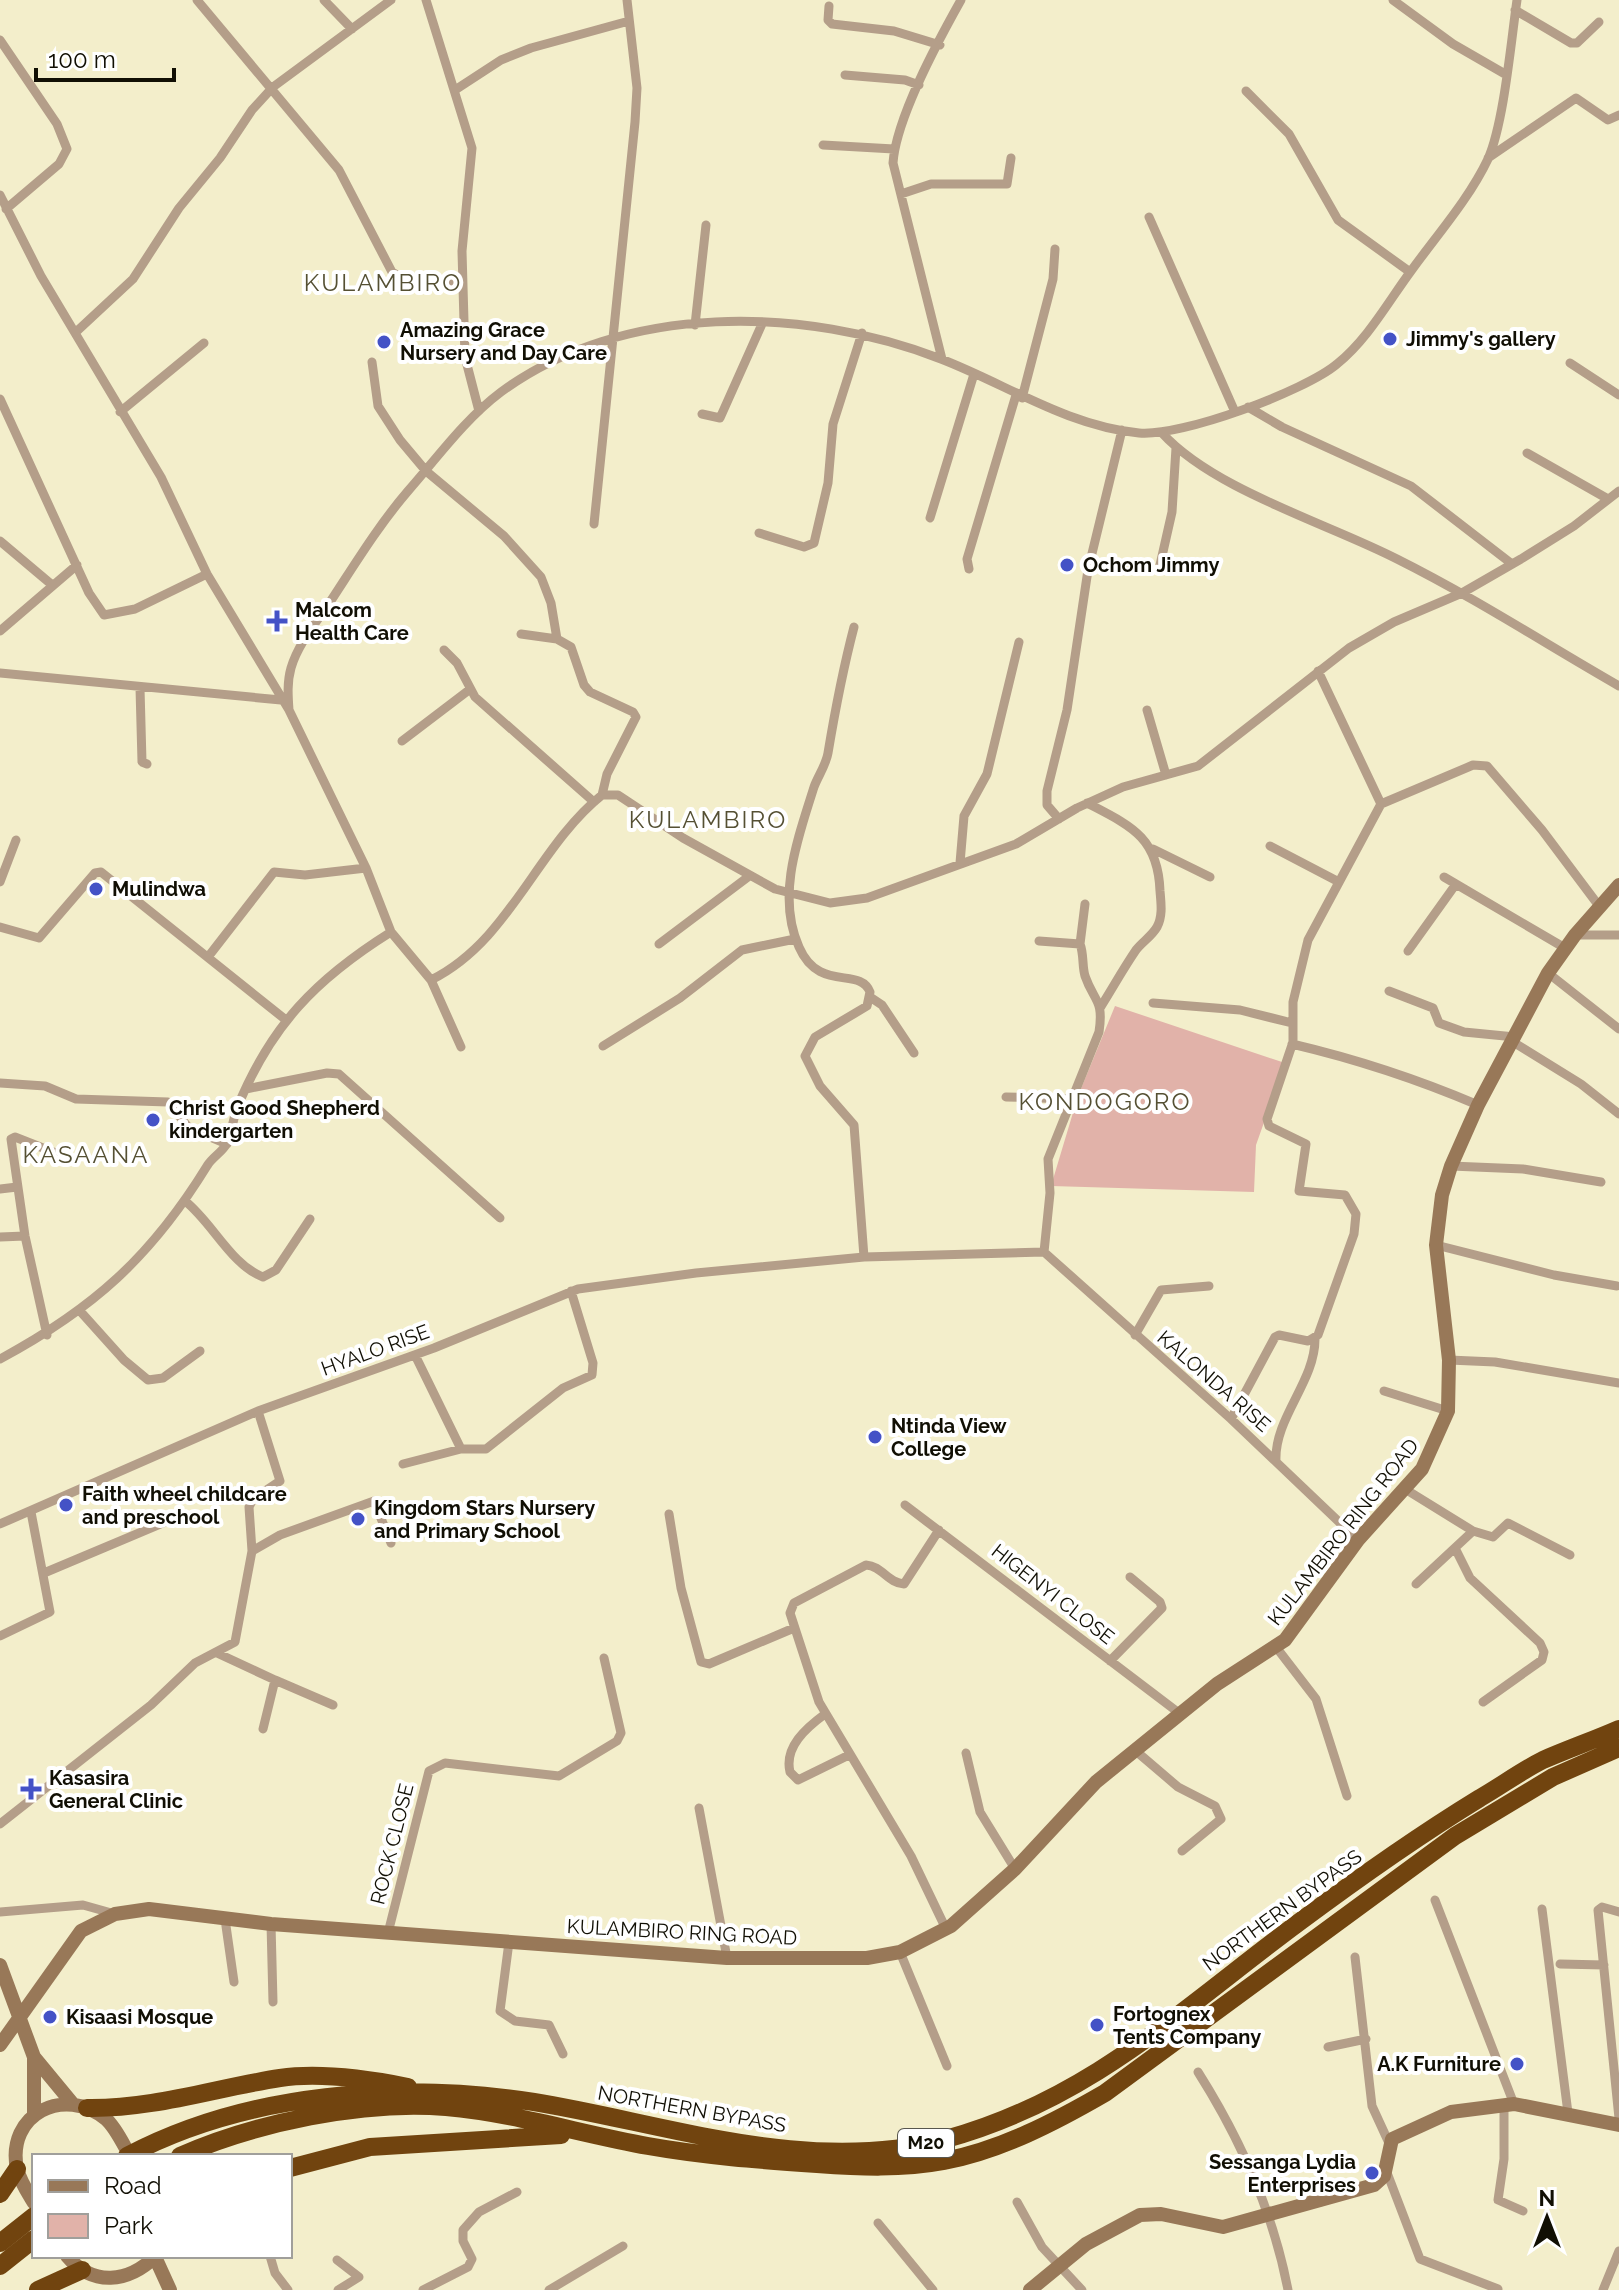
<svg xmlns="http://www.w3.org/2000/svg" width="1619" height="2290" font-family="Raleway,sans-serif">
<rect width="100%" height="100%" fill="#f3eecb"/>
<path fill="#e1b2a9" d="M 1115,1006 L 1285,1063 L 1256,1145 L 1254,1192 L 1051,1186 L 1078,1096 Z"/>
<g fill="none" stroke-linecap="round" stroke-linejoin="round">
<path stroke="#b49e89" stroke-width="9" d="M 197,0 L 339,170 L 392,272 C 415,288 436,283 462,281
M 324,0 L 352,29
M 426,0 L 472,148 L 462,251 L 465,357 L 479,411
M 1393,0 L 1453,44 L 1505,74
M 829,6 L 828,20 L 832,24 L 894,31 L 940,45
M 1515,10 L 1571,43 L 1577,43 L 1599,22
M 0,40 L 57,124 L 67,149 L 59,164 L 6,209
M 845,75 L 905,80 L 919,85
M 455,90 L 501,60 L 531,48 L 629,21
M 1246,91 L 1289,134 L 1338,220 L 1410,272
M 823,145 L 894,149
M 1488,158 L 1576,98 L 1608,120 L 1619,115
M 901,194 L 931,184 L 1007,184 L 1011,158
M 0,195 L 41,276 L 161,477 L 207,574 L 289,710 L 366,868 L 391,932 L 431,980 C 510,941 536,848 602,795 L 618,795 L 683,838 L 775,889 L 830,903 L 867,898 L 1016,844 L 1077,808 L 1123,787 L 1198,766 L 1349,648 L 1394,622 L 1462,593 L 1521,559 L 1574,526 L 1619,491
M 1149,217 L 1235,412
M 695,325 L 706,225
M 76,332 L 133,279 L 179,208 L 220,158 L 252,110 L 273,87 L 391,0
M 942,359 L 893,163 C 896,118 938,41 961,0
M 372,362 L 378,406 L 400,440 L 426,471 L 504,536 L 541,577 L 551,603 L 557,639
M 1570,363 L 1619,395
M 1022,398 L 1053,279 L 1055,249
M 0,399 L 89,593 L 104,615 L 135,609 L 207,574
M 1248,407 L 1282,427 L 1411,486 L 1512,564
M 120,412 L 204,343
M 702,414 L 720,418 L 762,324
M 1162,433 C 1214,490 1327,523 1397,559 C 1475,598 1544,643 1619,686
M 1527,453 L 1608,499
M 930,518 L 974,374
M 594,524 L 635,122 L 637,88 L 627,0
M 759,533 L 804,547 L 814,543 L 828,483 L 833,424 L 862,333
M 0,541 L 51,584
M 1160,565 L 1172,512 L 1176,448
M 969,569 L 967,559 L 1016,395
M 854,627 C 843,669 835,711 828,753 C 826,765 818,776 814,787 C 798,838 776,896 799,947 C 819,993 860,966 870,992 L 867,1006 L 815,1037 L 805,1056 L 820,1086 L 854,1125 L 864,1257
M 0,631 L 77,565
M 521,634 L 557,639 L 571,647 L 584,685 L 590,692 L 633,712 L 636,717 L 607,774 L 602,795
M 444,650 L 457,663 L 475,697 L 594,802
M 1318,671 L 1381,804
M 0,673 L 281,700
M 140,688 L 142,762 L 147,764
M 289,710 C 288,696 287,682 291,668 C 298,644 316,623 330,602 C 355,564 378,526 408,491 C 437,458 465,419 501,392 C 623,302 805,306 941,359 C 1006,384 1067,426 1139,433 C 1181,437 1305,391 1337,364 C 1368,339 1388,302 1411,271 C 1437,235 1469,199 1488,159 C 1504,123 1511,41 1517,0
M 1147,710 L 1166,775
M 402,741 L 469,690
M 1087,803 C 1131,826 1158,837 1160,891 C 1161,903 1163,916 1157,927 C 1152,936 1142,942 1136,950 C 1123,969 1112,989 1100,1008
M 1059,819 L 1047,805 L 1047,791 L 1067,710 L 1088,570 L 1122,430
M 1270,846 L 1339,882
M 1153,849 L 1210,877
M 960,863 L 964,816 L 987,774 L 1019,642
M 1444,877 L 1565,948
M 0,882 L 16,840
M 0,927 L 39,938 L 95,873 L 101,872 L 286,1020
M 1575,935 L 1619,935
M 1039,941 L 1080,944 C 1084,954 1082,966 1085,976 C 1094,1002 1104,999 1099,1032 L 1048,1159 L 1050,1193 L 1044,1252
M 659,944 L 748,877
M 1080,944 L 1085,904
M 1408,951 L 1456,884
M 208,957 L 274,872 L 305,875 L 366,868
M 1548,973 L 1619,1029
M 431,980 L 461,1047
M 1389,991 L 1433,1008 L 1439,1023 L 1464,1032 L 1515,1037
M 870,997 L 882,1005 L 914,1053
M 1153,1003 L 1240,1010 L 1292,1023
M 1513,1042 L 1581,1084 L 1619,1114
M 1292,1044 C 1356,1059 1417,1079 1478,1105
M 603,1046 L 680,998 L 742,950 L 795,939
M 0,1083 L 45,1086 L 76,1099 L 168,1102 L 189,1128 L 227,1144
M 246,1089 L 327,1073 L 339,1074 L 500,1218
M 1006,1097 L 1071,1099
M 1451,1166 L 1523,1169 L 1601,1182
M 0,1189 L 17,1187
M 185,1201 C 212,1222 231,1265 263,1277 L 276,1270 L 310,1219
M 0,1237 L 25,1236
M 1436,1245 L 1554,1275 L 1617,1286
M 1044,1252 L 1231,1419 L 1358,1540
M 80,1311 L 124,1360 L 148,1380 L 163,1378 L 200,1351
M 47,1335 L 25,1236 L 11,1139 L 15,1137 L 76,1161
M 1135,1335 L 1161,1290 L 1209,1286
M 415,1355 L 461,1449
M 0,1359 C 93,1309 151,1257 207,1166 C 212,1157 223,1152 227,1143 C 232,1132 233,1119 237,1108 C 271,1025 316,979 391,932
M 1449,1360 L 1495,1362 L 1619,1383
M 1384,1391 L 1448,1411
M 1231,1419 L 1275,1337 L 1279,1335 L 1308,1341 L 1318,1335 L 1354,1234 L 1356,1214 L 1345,1195 L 1299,1191 L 1306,1144 L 1269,1126 L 1267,1119 L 1293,1042 L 1293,1002 L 1308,940 L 1381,804 L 1473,765 L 1487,766 L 1542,830 L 1599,906
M 1276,1461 C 1274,1418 1315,1382 1315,1339
M 403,1464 L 461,1449 L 486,1449 L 563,1388 L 592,1375 L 593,1363 L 571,1291
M 1405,1489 L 1473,1531 L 1493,1537 L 1508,1523 L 1570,1555
M 905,1505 L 1179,1713
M 669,1514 L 681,1588 L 701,1662 L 709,1664 L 794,1628
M 0,1524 L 258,1411 L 434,1348 L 578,1289 L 696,1273 L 864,1257 L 1044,1252
M 939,1530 L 904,1584 C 888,1583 882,1566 866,1565 L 794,1603 L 790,1613 L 819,1702 L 911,1856 L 946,1929
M 1455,1548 L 1470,1578 L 1540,1643 L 1544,1652 L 1542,1660 L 1483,1702
M 252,1551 L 280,1535 L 374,1501 L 391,1543
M 44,1573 L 177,1517
M 1416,1584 L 1473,1531
M 0,1636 L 50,1612 L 31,1512
M 1276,1647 L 1316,1699 L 1347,1796
M 217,1653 L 275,1680 L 263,1729
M 1110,1661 L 1162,1608 L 1160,1602 L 1130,1577
M 275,1680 L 333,1705
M 825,1714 C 806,1728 784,1747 790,1772 L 798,1780 L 849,1755
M 1137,1752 L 1178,1787 L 1215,1806 L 1221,1819 L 1182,1851
M 966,1753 L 980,1812 L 1015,1869
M 699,1808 L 727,1958
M 0,1824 L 151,1705 L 195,1663 L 235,1642 L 252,1551 L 249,1507 L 253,1499 L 280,1481 L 258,1411
M 1435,1900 L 1514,2104
M 1542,1909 L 1568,2113
M 0,1912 L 83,1905 L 115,1914
M 1619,1912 L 1602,1907 L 1598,1910 L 1619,2118
M 225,1919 L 234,1982
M 271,1924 L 273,2002
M 388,1933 L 429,1771 L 445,1763 L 559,1776 L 617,1741 L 621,1733 L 604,1658
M 509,1942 L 500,2011 L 515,2021 L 549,2025 L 563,2054
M 900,1952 L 947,2066
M 1355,1957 L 1372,2106 L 1389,2143
M 1560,1964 L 1604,1965
M 1328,2047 L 1366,2039
M 1198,2072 C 1241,2140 1273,2211 1288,2290
M 1504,2105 L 1504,2159 L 1498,2200 L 1523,2211
M 1386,2170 L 1420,2259 L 1498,2289
M 1017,2202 L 1042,2247 L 1082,2290
M 878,2223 L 933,2290
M 270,2256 L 275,2273 L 288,2290
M 337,2260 L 359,2277 L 338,2290
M 423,2290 L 468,2267 L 472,2259 L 463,2241 L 463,2230 L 479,2212 L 517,2192
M 549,2290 L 623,2246
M 1603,2290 L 1619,2251"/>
<path stroke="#987858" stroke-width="14" d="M 0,1965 L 34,2057 L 72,2103
M 0,2045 L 81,1931 L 115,1914 L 149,1909 L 271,1924 L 727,1958 L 867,1958 L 900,1952 L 951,1926 L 1015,1869 L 1096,1782 L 1217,1684 L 1285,1640 L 1358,1540 L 1422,1469 L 1448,1411 L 1449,1360 L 1436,1245 L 1442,1195 L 1451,1166 L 1478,1105 L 1548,973 L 1575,935 L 1619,885
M 34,2114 L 34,2057
M 34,2203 C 28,2193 20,2181 17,2169 C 6,2114 64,2085 106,2119 C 116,2128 123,2144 130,2156
M 67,2256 C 93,2287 128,2283 156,2256
M 155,2257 L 170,2290
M 1030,2290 L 1086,2244 L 1140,2215 L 1161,2214 L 1223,2227 L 1374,2185 L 1384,2176 L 1392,2139 L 1451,2112 L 1514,2104 L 1619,2125"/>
<path stroke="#71440f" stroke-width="18" d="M 87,2108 C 154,2109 215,2088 280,2078 C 321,2072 368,2079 408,2087
M 127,2156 C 248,2092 401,2081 534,2102 C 668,2124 809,2176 946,2139 C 1089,2100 1182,2009 1298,1923 C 1357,1879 1418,1836 1480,1798 C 1501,1786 1521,1771 1543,1760 C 1568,1749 1594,1740 1619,1729
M 180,2156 C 255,2123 363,2100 446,2107 C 515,2113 581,2134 648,2146 C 704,2156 760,2160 817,2164 C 859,2167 902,2169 944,2161 C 1001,2150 1055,2122 1105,2093 L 1455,1836 L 1553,1777 L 1619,1748
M 290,2168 L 370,2147 L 561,2135
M 0,2194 L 17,2169
M 0,2243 L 34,2216
M 0,2266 L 34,2239
M 38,2290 L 82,2270"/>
</g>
<g fill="#4452c6" stroke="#fff" stroke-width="3">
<circle cx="1390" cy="339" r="8"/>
<circle cx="384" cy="342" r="8"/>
<circle cx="1067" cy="565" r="8"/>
<path d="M273 609h8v8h8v8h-8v8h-8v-8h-8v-8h8z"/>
<circle cx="96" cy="889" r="8"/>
<circle cx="153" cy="1120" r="8"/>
<circle cx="875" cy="1437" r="8"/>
<circle cx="66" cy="1505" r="8"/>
<circle cx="358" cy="1519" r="8"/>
<path d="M27 1777h8v8h8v8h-8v8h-8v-8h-8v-8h8z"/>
<circle cx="50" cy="2017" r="8"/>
<circle cx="1097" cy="2025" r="8"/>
<circle cx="1517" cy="2064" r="8"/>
<circle cx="1372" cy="2173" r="8"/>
</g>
<g text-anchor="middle" stroke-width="8" stroke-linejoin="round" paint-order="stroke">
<rect fill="#fff" stroke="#58574f" stroke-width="2" x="898" y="2129" width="56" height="28" rx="6"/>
<g font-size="18" font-weight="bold" fill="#110f04">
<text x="926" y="2149">M20</text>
</g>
<g font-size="20" font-weight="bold" fill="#110f04" stroke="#fff" text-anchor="start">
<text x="400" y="337">Amazing Grace<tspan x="400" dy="23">Nursery and Day Care</tspan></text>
<text x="1406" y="346">Jimmy's gallery</text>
<text x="1083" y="572">Ochom Jimmy</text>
<text x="295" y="617">Malcom<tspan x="295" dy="23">Health Care</tspan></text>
<text x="112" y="896">Mulindwa</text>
<text x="169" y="1115">Christ Good Shepherd<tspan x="169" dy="23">kindergarten</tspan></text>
<text x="891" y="1433">Ntinda View<tspan x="891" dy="23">College</tspan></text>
<text x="82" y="1501">Faith wheel childcare<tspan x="82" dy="23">and preschool</tspan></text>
<text x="374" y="1515">Kingdom Stars Nursery<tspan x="374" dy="23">and Primary School</tspan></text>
<text x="49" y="1785">Kasasira<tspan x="49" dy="23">General Clinic</tspan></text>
<text x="1113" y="2021">Fortognex<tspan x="1113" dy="23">Tents Company</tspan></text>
<text x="66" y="2024">Kisaasi Mosque</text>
<text x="1501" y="2071" text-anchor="end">A.K Furniture</text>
<text x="1356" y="2169" text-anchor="end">Sessanga Lydia<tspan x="1356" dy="23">Enterprises</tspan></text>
</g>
<g font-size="20" fill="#110f04" stroke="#fff">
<text transform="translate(375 1350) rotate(-20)" y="7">HYALO RISE</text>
<text transform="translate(1214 1381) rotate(41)" y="7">KALONDA RISE</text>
<text transform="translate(1343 1532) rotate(-52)" y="7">KULAMBIRO RING ROAD</text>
<text transform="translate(1053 1594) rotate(38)" y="7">HIGENYI CLOSE</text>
<text transform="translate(392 1844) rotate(-76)" y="7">ROCK CLOSE</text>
<text transform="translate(1282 1910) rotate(-36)" y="7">NORTHERN BYPASS</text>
<text transform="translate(682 1932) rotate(3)" y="7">KULAMBIRO RING ROAD</text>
<text transform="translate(692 2109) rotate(10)" y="7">NORTHERN BYPASS</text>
</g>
<g font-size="24" letter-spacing="2" fill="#555033" stroke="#fff">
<text x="383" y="291">KULAMBIRO</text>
<text x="708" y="828">KULAMBIRO</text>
<text x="1105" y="1110">KONDOGORO</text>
<text x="86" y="1163">KASAANA</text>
</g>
</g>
<rect x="32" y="2154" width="260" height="104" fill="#ffffff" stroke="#a09f9b" stroke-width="2"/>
<rect x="48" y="2180" width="40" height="12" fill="#987858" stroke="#a09f9b" stroke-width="2"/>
<text x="104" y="2194" font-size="24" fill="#110f04">Road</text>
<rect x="48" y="2214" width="40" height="24" fill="#e1b2a9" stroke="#a09f9b" stroke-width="2"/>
<text x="104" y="2234" font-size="24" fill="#110f04">Park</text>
<g transform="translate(1547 2218)" stroke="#ffffff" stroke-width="6" paint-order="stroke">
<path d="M0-6L14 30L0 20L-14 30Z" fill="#110f04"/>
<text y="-12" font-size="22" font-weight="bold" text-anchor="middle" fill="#110f04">N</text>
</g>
<path d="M36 68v12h138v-12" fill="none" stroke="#110f04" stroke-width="4"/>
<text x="48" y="68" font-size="24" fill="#110f04" stroke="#ffffff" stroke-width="6" paint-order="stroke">100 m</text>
</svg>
